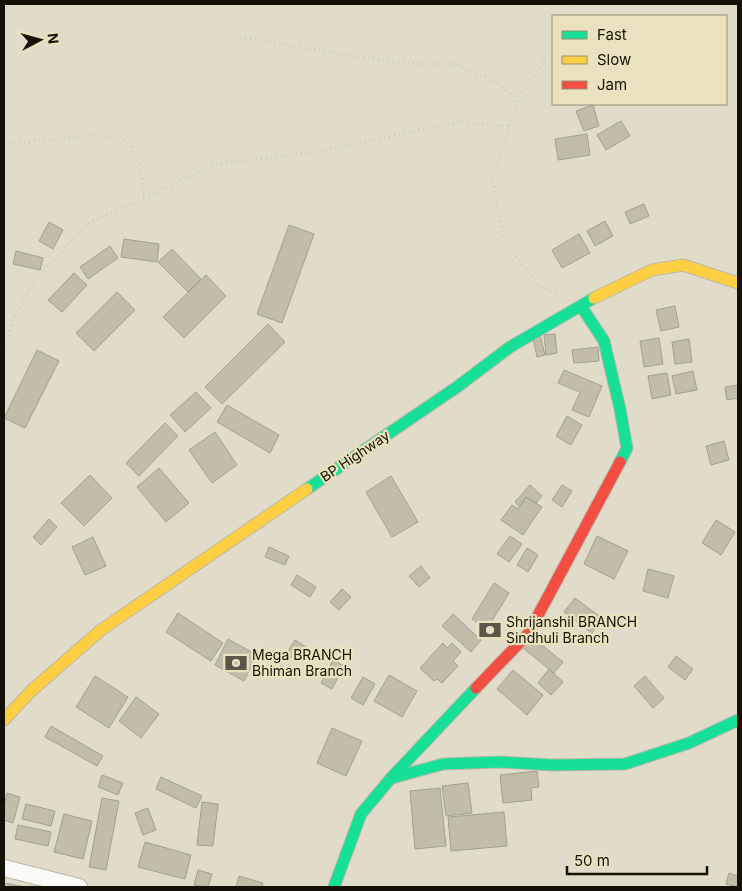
<svg xmlns="http://www.w3.org/2000/svg" width="742" height="891" font-family="Inter,sans-serif">
<rect width="100%" height="100%" fill="#e0dcc9"/>
<path fill="#c1bda9" stroke="#a2a091" d="M 593,105 L 599,126 L 584,131 L 576,111 Z
M 621,121 L 630,136 L 606,150 L 597,135 Z
M 587,134 L 590,155 L 558,160 L 555,139 Z
M 644,204 L 649,216 L 630,224 L 625,212 Z
M 605,221 L 613,236 L 595,246 L 587,231 Z
M 49,222 L 63,230 L 53,249 L 39,241 Z
M 289,225 L 314,234 L 282,323 L 257,314 Z
M 579,234 L 590,253 L 562,268 L 552,250 Z
M 124,239 L 159,244 L 157,262 L 121,257 Z
M 110,246 L 118,258 L 88,279 L 80,267 Z
M 172,249 L 201,279 L 188,292 L 158,262 Z
M 16,251 L 43,258 L 40,270 L 13,264 Z
M 74,273 L 87,285 L 62,312 L 48,300 Z
M 206,275 L 226,296 L 184,338 L 163,317 Z
M 117,292 L 135,310 L 94,351 L 76,333 Z
M 675,306 L 679,327 L 661,331 L 656,310 Z
M 268,324 L 285,342 L 222,404 L 205,387 Z
M 555,334 L 557,353 L 546,355 L 544,335 Z
M 540,335 L 545,355 L 537,357 L 533,337 Z
M 659,338 L 663,364 L 644,367 L 640,341 Z
M 689,339 L 692,362 L 675,364 L 672,342 Z
M 598,347 L 599,361 L 574,363 L 572,350 Z
M 37,350 L 59,361 L 25,428 L 4,418 Z
M 564,370 L 602,386 L 589,417 L 572,410 L 580,392 L 558,383 Z
M 693,371 L 697,390 L 676,394 L 672,376 Z
M 667,373 L 671,395 L 652,399 L 648,376 Z
M 738,385 L 738,398 L 727,400 L 725,387 Z
M 196,392 L 211,408 L 185,432 L 170,415 Z
M 227,405 L 279,435 L 270,453 L 217,422 Z
M 567,416 L 582,425 L 571,445 L 556,436 Z
M 165,423 L 178,436 L 139,476 L 126,463 Z
M 215,432 L 237,465 L 212,483 L 189,450 Z
M 724,441 L 729,460 L 711,465 L 706,446 Z
M 159,468 L 189,503 L 166,522 L 137,487 Z
M 90,475 L 112,498 L 84,526 L 61,503 Z
M 391,476 L 418,522 L 392,537 L 366,492 Z
M 530,485 L 542,496 L 536,503 L 526,497 L 520,507 L 515,502 Z
M 562,485 L 572,491 L 562,507 L 552,500 Z
M 526,497 L 542,507 L 523,535 L 501,520 L 512,505 L 518,509 Z
M 49,519 L 57,527 L 41,545 L 33,537 Z
M 716,520 L 735,532 L 721,555 L 702,543 Z
M 510,536 L 522,544 L 509,562 L 497,554 Z
M 597,536 L 628,551 L 614,579 L 584,564 Z
M 93,537 L 106,566 L 85,575 L 72,547 Z
M 269,547 L 289,556 L 285,565 L 265,557 Z
M 527,548 L 538,555 L 528,572 L 517,565 Z
M 421,566 L 430,578 L 419,587 L 409,576 Z
M 648,569 L 674,576 L 668,598 L 643,591 Z
M 297,575 L 316,587 L 310,597 L 291,585 Z
M 494,583 L 509,593 L 487,629 L 472,619 Z
M 342,589 L 351,597 L 339,610 L 330,602 Z
M 575,598 L 603,619 L 592,633 L 564,612 Z
M 178,613 L 223,643 L 211,661 L 166,632 Z
M 453,614 L 481,640 L 471,652 L 442,626 Z
M 532,637 L 563,662 L 554,673 L 523,648 Z
M 228,639 L 257,655 L 244,681 L 215,665 Z
M 295,640 L 306,647 L 298,661 L 286,654 Z
M 443,643 L 447,648 L 452,643 L 461,652 L 453,661 L 458,666 L 442,683 L 437,679 L 434,681 L 420,668 Z
M 676,656 L 693,669 L 685,680 L 668,667 Z
M 333,660 L 344,666 L 332,689 L 321,683 Z
M 549,669 L 563,682 L 551,695 L 538,683 Z
M 513,670 L 543,695 L 527,715 L 497,689 Z
M 389,675 L 417,691 L 402,717 L 374,701 Z
M 95,676 L 128,697 L 109,728 L 76,707 Z
M 645,676 L 664,698 L 653,708 L 634,686 Z
M 363,677 L 375,684 L 363,705 L 351,698 Z
M 136,697 L 159,714 L 141,738 L 119,721 Z
M 51,726 L 103,756 L 97,766 L 45,737 Z
M 332,728 L 362,741 L 346,776 L 317,763 Z
M 537,771 L 539,787 L 531,788 L 532,800 L 503,803 L 500,775 Z
M 102,775 L 123,783 L 118,795 L 98,787 Z
M 161,777 L 202,796 L 196,808 L 156,789 Z
M 468,783 L 472,813 L 446,816 L 442,786 Z
M 440,788 L 446,846 L 415,849 L 410,791 Z
M 7,793 L 20,797 L 13,823 L 4,820 L 4,806 Z
M 102,798 L 119,801 L 106,870 L 89,867 Z
M 202,802 L 218,804 L 213,846 L 197,845 Z
M 26,804 L 55,811 L 51,826 L 22,819 Z
M 148,808 L 156,830 L 143,835 L 135,813 Z
M 504,812 L 507,846 L 451,851 L 448,817 Z
M 64,814 L 92,821 L 83,859 L 54,852 Z
M 18,825 L 51,832 L 48,846 L 15,839 Z
M 145,842 L 191,855 L 185,879 L 138,867 Z
M 198,870 L 212,874 L 208,887 L 194,885 Z
M 729,873 L 738,876 L 738,887 L 726,884 Z
M 239,876 L 263,883 L 262,887 L 236,887 Z
M 4,883 L 26,887 L 4,887 Z"/>
<g fill="none" stroke-linecap="round" stroke-linejoin="round">
<defs>
<path id="street" d="M 4,868 L 79,887"/>
<path id="fast" d="M 581,306 L 604,341 L 620,409 L 627,448 L 620,462
M 307,489 L 457,387 L 510,347 L 594,298
M 392,778 L 443,764 L 500,762 L 553,765 L 625,764 L 689,743 L 738,720
M 334,887 L 361,814 L 391,778 L 476,688"/>
<path id="slow" d="M 594,298 L 652,270 L 683,265 L 738,283
M 4,720 L 31,691 L 101,630 L 307,489"/>
<path id="jam" d="M 476,688 L 528,634 L 620,462"/>
</defs>
<use href="#street" stroke="#bbb8a9" stroke-width="18"/>
<use href="#fast" stroke="#bbb8a9" stroke-width="13"/>
<use href="#slow" stroke="#bbb8a9" stroke-width="13"/>
<use href="#jam" stroke="#bbb8a9" stroke-width="13"/>
<path stroke="#cdccc6" stroke-width="3" stroke-dasharray="1 4" stroke-linecap="butt" d="M 569,16 L 574,4
M 240,37 L 360,57 L 414,64 L 456,64 L 498,83 L 518,100
M 553,46 L 518,100 L 492,179 L 504,241 L 537,284 L 557,294
M 4,144 L 97,135 L 127,141 L 140,164 L 144,198 L 90,222 L 36,278 L 13,319 L 4,361
M 144,198 L 216,164 L 322,151 L 457,122 L 510,126"/>
<use href="#street" stroke="#fafaf7" stroke-width="16"/>
<use href="#fast" stroke="#16e098" stroke-width="11"/>
<use href="#slow" stroke="#ffcf43" stroke-width="11"/>
<use href="#jam" stroke="#f24e42" stroke-width="11"/>
</g>
<defs>
<symbol id="bank-bare" viewBox="-9 -9 18 18"><path d="M-6-4H6V4H-6ZM0-2.3a2.3 2.3 0 1 0 0 4.6a2.3 2.3 0 1 0 0-4.6Z" fill="#5b584a" stroke="#eae2bf" stroke-width="2.5" paint-order="stroke"/></symbol>
</defs>
<g fill-rule="evenodd">
<use href="#bank-bare" x="474" y="614" width="32" height="32"/>
<use href="#bank-bare" x="220" y="647" width="32" height="32"/>
</g>
<g text-anchor="middle" stroke-width="4.5" stroke-linejoin="round" paint-order="stroke">
<g font-size="14" fill="#141106" stroke="#eae2bf">
<text transform="translate(355 456) rotate(-34)" y="5">BP Highway</text>
</g>
<g font-size="14" fill="#141106" stroke="#eae2bf" text-anchor="start">
<text x="506" y="627">Shrijanshil BRANCH<tspan x="506" dy="16">Sindhuli Branch</tspan></text>
<text x="252" y="660">Mega BRANCH<tspan x="252" dy="16">Bhiman Branch</tspan></text>
</g>
</g>
<rect width="742" height="891" fill="none" stroke="#141106" stroke-width="10"/>
<rect x="552" y="15" width="175" height="90" fill="#eae2bf" stroke="#948e75"/>
<rect x="562" y="31" width="25" height="8" fill="#16e098" stroke="#948e75"/>
<text x="597" y="40" font-size="15" fill="#141106">Fast</text>
<rect x="562" y="56" width="25" height="8" fill="#ffcf43" stroke="#948e75"/>
<text x="597" y="65" font-size="15" fill="#141106">Slow</text>
<rect x="562" y="81" width="25" height="8" fill="#f24e42" stroke="#948e75"/>
<text x="597" y="90" font-size="15" fill="#141106">Jam</text>
<g transform="translate(40 40) rotate(84)" stroke="#eae2bf" stroke-width="4" paint-order="stroke">
<path d="M0-4L9 19L0 12L-9 19Z" fill="#141106"/>
<text y="-8" font-size="14" font-weight="bold" text-anchor="middle" fill="#141106">N</text>
</g>
<path d="M567 866v8h140v-8" fill="none" stroke="#141106" stroke-width="2.5"/>
<text x="574" y="866" font-size="15" fill="#141106" stroke="#eae2bf" stroke-width="4" paint-order="stroke">50 m</text>
</svg>
